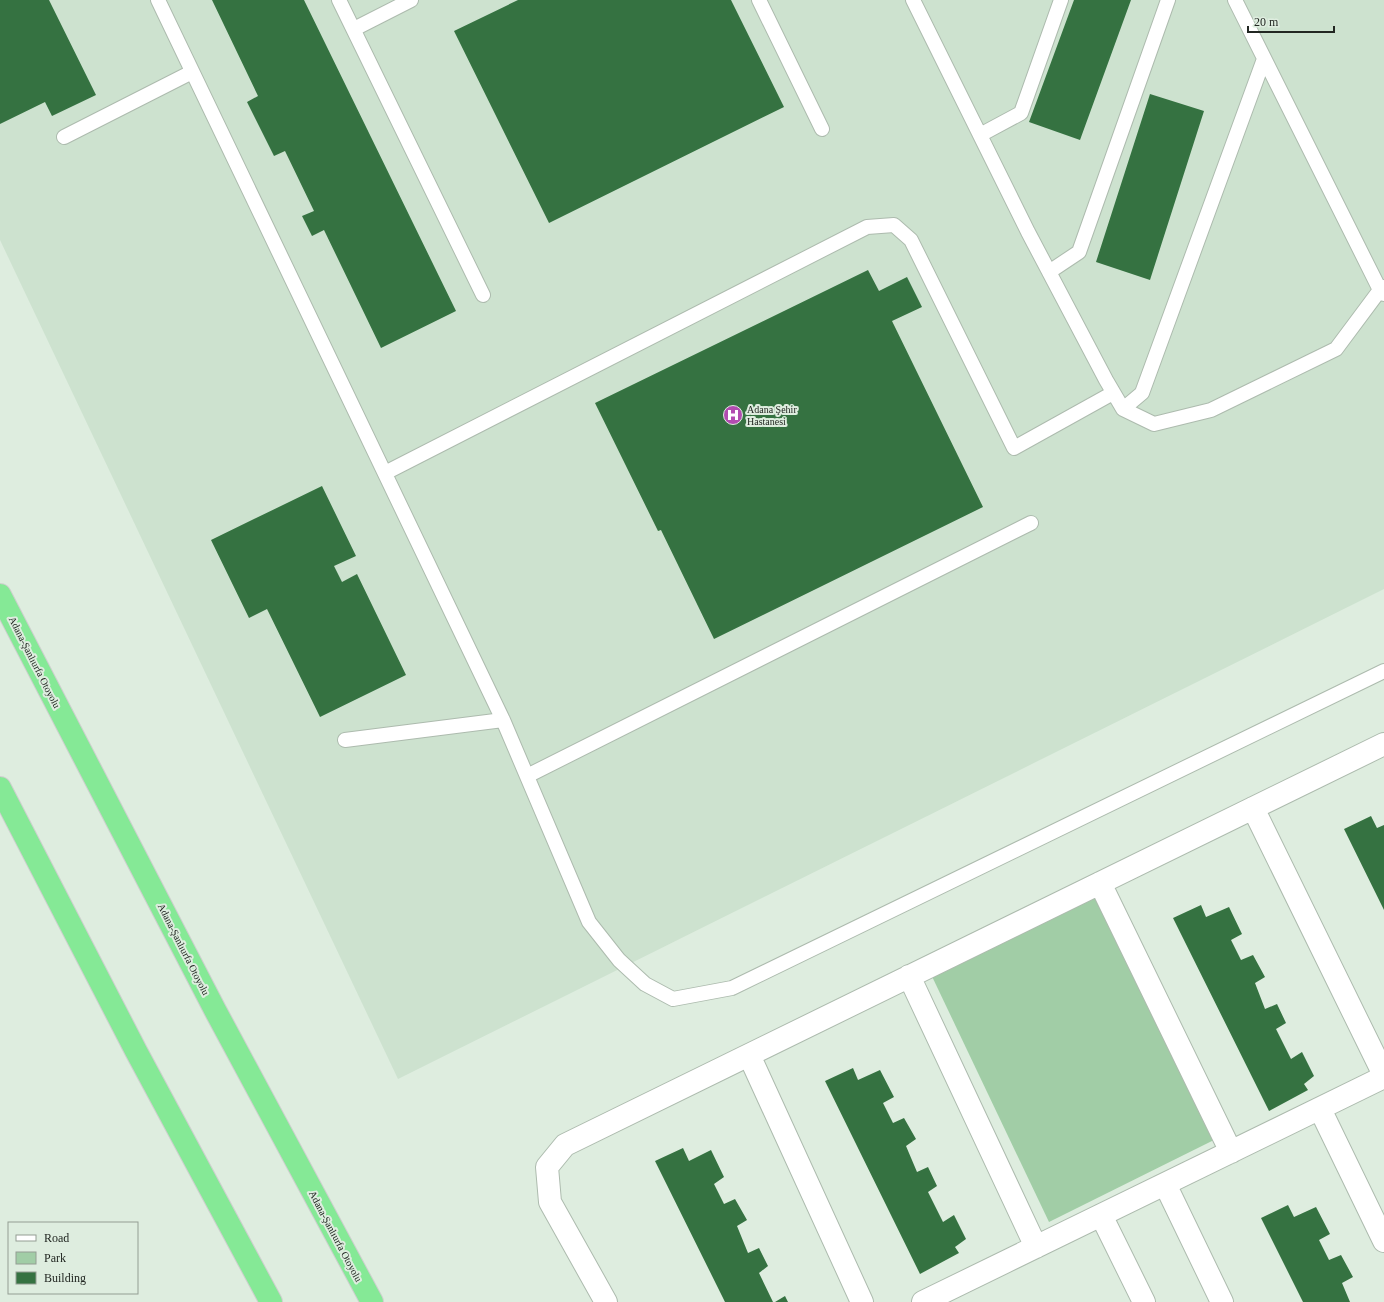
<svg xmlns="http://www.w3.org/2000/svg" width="1384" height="1302" font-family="Georgia,serif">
<rect width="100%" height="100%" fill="#deeddf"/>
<path fill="#cde2cf" d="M 0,0 L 1384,0 L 1384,589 L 398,1079 L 0,240 Z"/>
<path fill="#a1cda6" d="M 1097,885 L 1222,1136 L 1049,1222 L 928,968 Z"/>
<path fill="#357241" d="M 0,0 L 49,0 L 96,95 L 52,116 L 45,102 L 0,124 Z
M 212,0 L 304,0 L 456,311 L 381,348 L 324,230 L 312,236 L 302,216 L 314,211 L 285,151 L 274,156 L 247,102 L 258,96 Z
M 518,0 L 731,0 L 784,107 L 549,223 L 454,31 Z
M 1074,0 L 1131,0 L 1080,140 L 1029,122 Z
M 1150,94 L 1204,111 L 1150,280 L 1096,262 Z
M 868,270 L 879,291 L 907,277 L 922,307 L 892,321 L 983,507 L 714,639 L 661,530 L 658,531 L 595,403 Z
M 322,486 L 356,556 L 334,566 L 342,582 L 357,574 L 406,675 L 320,717 L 267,609 L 249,618 L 211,540 Z
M 1371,816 L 1377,828 L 1384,825 L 1384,910 L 1344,829 Z
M 1201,905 L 1206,917 L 1229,907 L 1242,934 L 1231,940 L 1241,960 L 1253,955 L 1265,977 L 1255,983 L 1265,1009 L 1277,1004 L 1286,1023 L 1276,1029 L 1291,1059 L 1302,1052 L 1314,1076 L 1304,1084 L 1308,1090 L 1269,1111 L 1173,918 Z
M 853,1068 L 858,1080 L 880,1070 L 894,1097 L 883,1103 L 893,1123 L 904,1118 L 916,1139 L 906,1146 L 917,1172 L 928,1167 L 937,1186 L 928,1192 L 943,1222 L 954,1215 L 966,1239 L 955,1247 L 959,1253 L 920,1274 L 825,1081 Z
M 683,1148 L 689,1161 L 711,1150 L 724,1177 L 714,1184 L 724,1204 L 735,1199 L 747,1220 L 737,1226 L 748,1253 L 759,1248 L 768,1266 L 759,1273 L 773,1302 L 725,1302 L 655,1161 Z
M 1288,1205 L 1294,1217 L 1316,1207 L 1330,1234 L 1319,1240 L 1329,1260 L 1341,1255 L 1353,1277 L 1342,1283 L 1350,1302 L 1303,1302 L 1261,1218 Z
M 785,1296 L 788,1302 L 775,1302 Z"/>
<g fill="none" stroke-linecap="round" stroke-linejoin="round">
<defs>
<path id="service" d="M 158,0 L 503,720 L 589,922 L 619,960 L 645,984 L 673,999 L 732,988 L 1384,671
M 339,0 L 483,295
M 759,0 L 822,129
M 913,0 L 1028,232 L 1106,380 L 1123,409 L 1154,424 L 1211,410 L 1336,349 L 1380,290 L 1384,287
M 1235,0 L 1380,290 L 1384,294
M 354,29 L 411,0
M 980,135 L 1021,113 L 1061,0
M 64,137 L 192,72
M 1049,272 L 1079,252 L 1168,0
M 1123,409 L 1142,393 L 1264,59
M 385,473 L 867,227 L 894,225 L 911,240 L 1014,448 L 1113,393
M 345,740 L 503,720
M 527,776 L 1031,523"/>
<path id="minor" d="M 1253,808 L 1384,1075
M 1100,883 L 1231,1152
M 909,976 L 1036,1247
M 749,1055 L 862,1302
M 1320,1109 L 1384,1241
M 1165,1184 L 1222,1302
M 1101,1215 L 1144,1302
M 606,1302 L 550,1202 L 547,1167 L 565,1145 L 1384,744
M 923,1302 L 1384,1077"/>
<path id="motorway" d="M 0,595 L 215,1010 L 372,1302
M 0,788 L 136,1051 L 271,1302"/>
</defs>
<use href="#service" stroke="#adbbae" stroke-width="16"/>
<use href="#minor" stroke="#adbbae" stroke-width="24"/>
<use href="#motorway" stroke="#cecfce" stroke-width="24"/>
<use href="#service" stroke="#fff" stroke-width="14"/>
<use href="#minor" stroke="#fff" stroke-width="22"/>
<use href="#motorway" stroke="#85e996" stroke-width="22"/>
</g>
<defs>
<symbol id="hospital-disc" viewBox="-11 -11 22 22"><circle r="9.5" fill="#b24cb0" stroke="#deeddf"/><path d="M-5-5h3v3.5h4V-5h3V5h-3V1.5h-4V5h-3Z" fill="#fff"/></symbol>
</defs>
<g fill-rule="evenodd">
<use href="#hospital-disc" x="722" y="404" width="22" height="22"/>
</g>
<g text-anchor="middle" stroke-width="4" stroke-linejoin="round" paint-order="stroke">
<g font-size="10" fill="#222722" stroke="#deeddf" text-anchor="start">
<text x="747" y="413">Adana Şehir<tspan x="747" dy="12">Hastanesi</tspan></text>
</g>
<g font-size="10" fill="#222722" stroke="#deeddf">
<text transform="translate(35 662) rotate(63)" y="4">Adana-Şanlıurfa Otoyolu</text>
<text transform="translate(184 949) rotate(63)" y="4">Adana-Şanlıurfa Otoyolu</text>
<text transform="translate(336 1236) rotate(62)" y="4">Adana-Şanlıurfa Otoyolu</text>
</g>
</g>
<rect x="8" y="1222" width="130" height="72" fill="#deeddf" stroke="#939e93"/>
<rect x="16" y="1235" width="20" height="6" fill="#ffffff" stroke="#939e93"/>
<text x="44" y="1242" font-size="12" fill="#222722">Road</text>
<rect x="16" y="1252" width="20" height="12" fill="#a1cda6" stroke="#939e93"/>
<text x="44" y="1262" font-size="12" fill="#222722">Park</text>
<rect x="16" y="1272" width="20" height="12" fill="#357241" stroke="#939e93"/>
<text x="44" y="1282" font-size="12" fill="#222722">Building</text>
<path d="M1248 26v6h86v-6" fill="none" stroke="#222722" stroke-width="2"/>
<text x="1254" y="26" font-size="12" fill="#222722" stroke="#deeddf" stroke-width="3" paint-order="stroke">20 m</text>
</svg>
